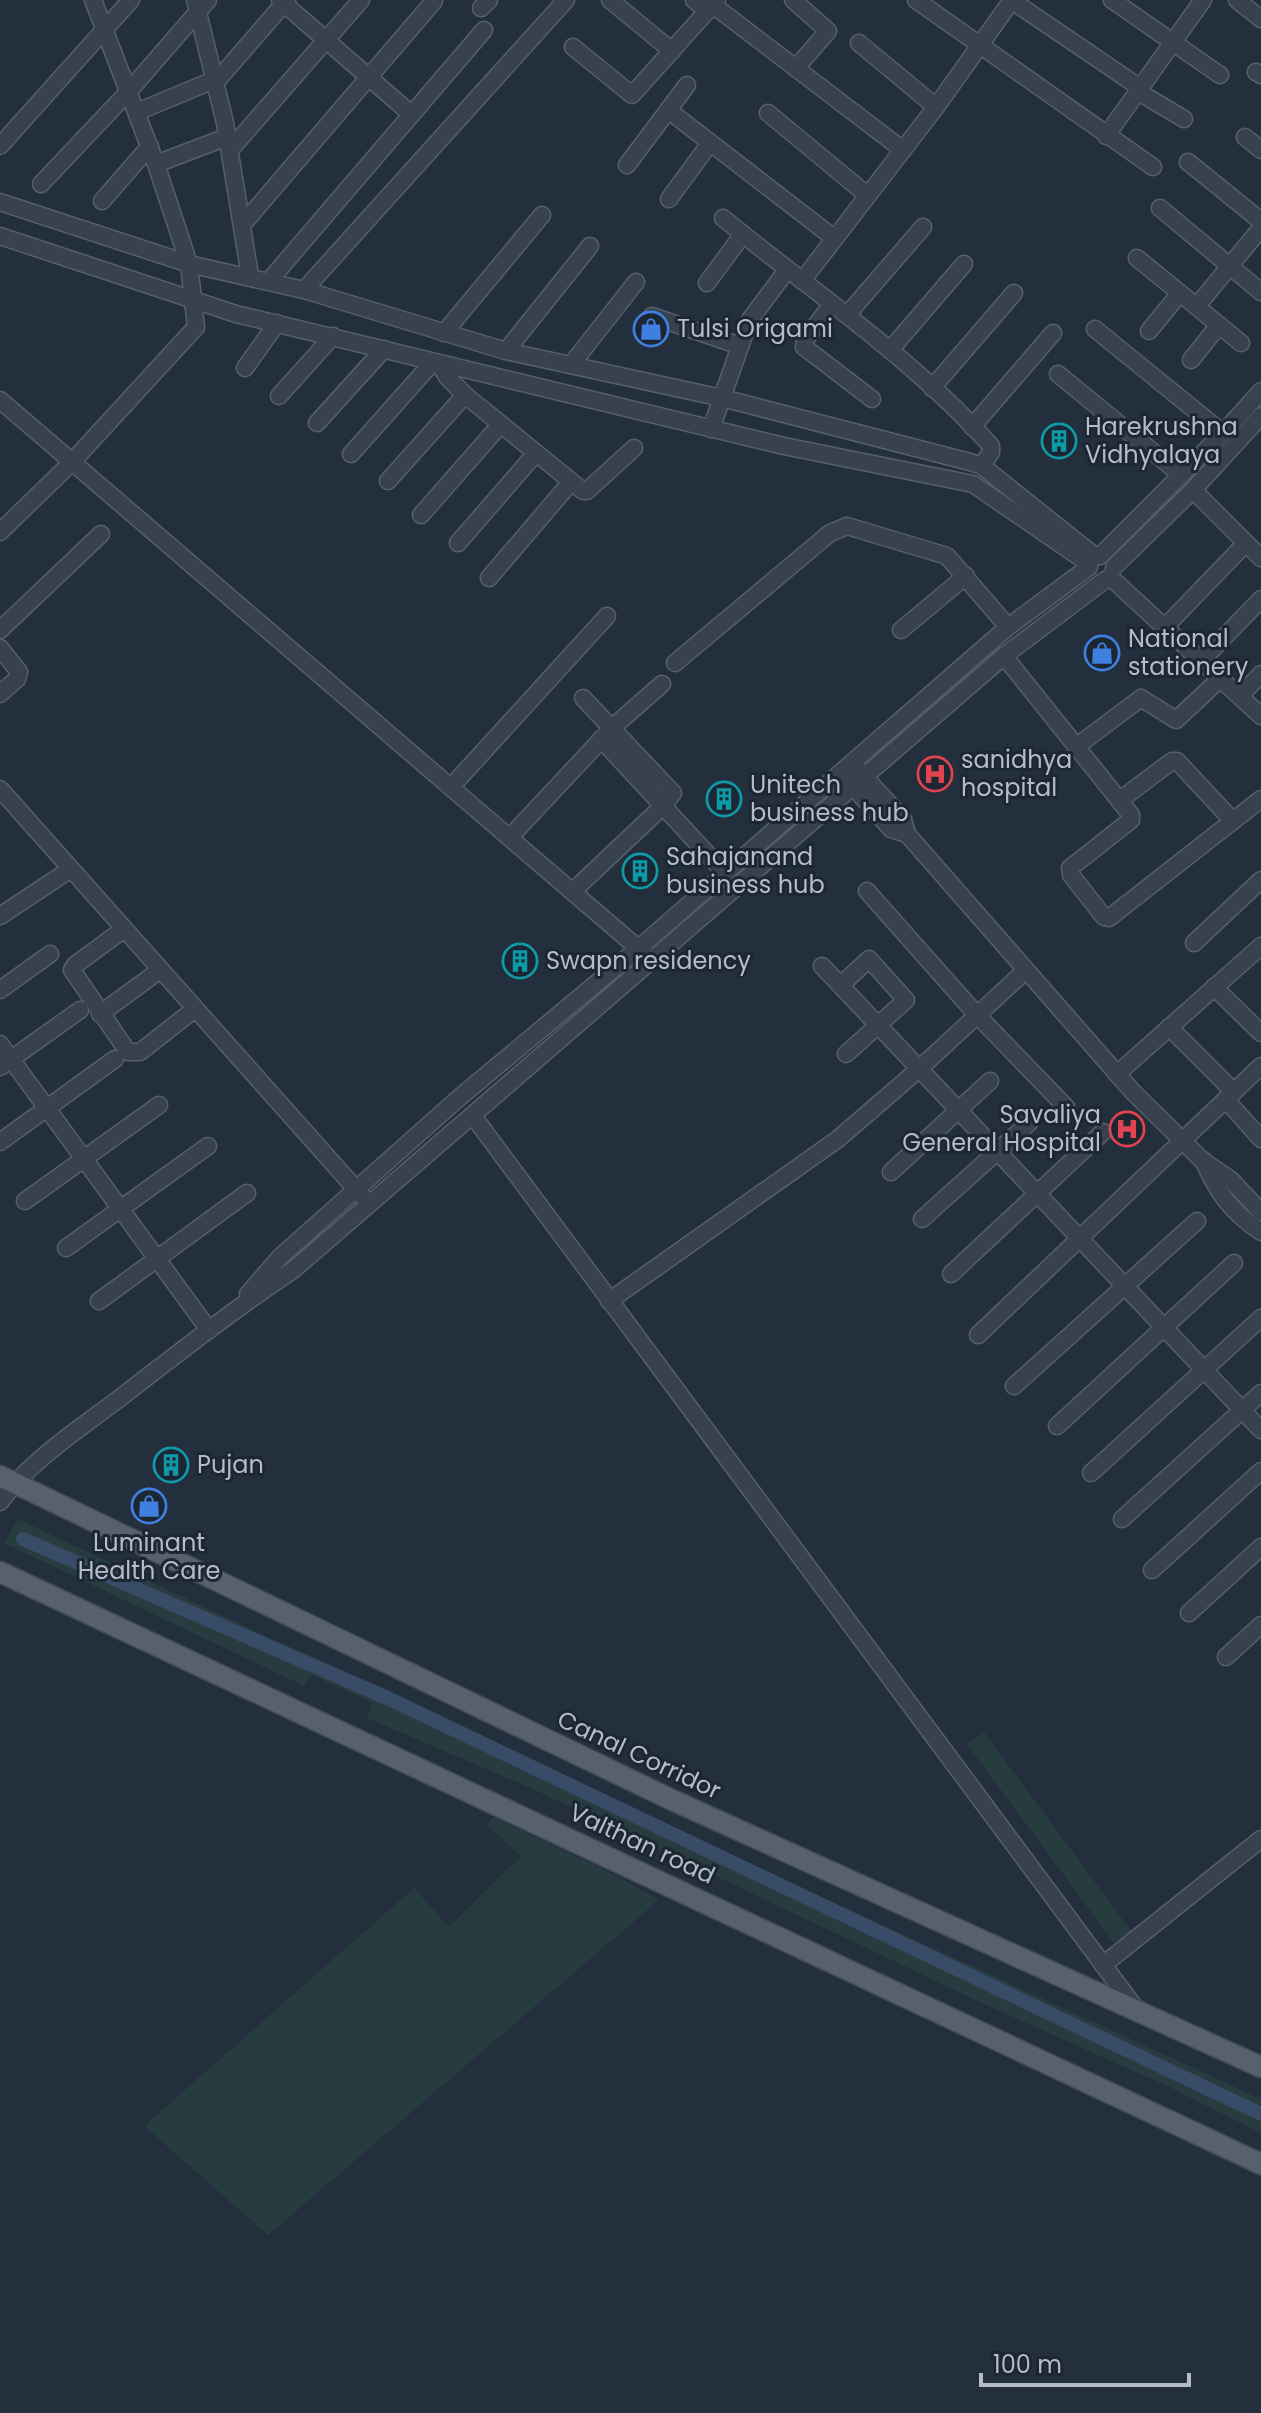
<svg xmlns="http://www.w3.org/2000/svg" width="1261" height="2413" viewBox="0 0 1261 2413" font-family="Poppins,sans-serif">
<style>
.green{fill:#263c3f}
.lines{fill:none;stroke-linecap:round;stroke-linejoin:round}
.canal{stroke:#394c67;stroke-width:14}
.minor-casing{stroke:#565f6c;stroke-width:19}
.major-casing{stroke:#414a57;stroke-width:23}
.minor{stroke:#38414e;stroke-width:16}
.major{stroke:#56606e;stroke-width:20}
.labels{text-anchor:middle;stroke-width:6;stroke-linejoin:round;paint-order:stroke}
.poi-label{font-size:24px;fill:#b4bcc9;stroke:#1d2633;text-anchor:start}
.street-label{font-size:24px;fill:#b4bcc9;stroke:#1d2633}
</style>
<rect width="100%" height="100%" fill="#242f3e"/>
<g class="green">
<polygon points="18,1519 276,1641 391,1691 733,1856 1261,2099 1261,2133 1165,2085 982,2003 533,1789 367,1718 372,1703 312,1675 304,1686 4,1543"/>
<polygon points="984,1732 1131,1931 1114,1943 967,1744"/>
<polygon points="493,1817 617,1876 659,1900 268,2235 144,2126 414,1888 449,1927 521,1856 487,1825"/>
</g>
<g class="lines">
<polyline class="canal" points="23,1539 387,1698 1261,2114"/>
<g class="minor-casing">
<g id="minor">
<polyline points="195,0 225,123 250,276"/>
<polyline points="280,0 411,114"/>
<polyline points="610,0 672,51"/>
<polyline points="694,0 708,11"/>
<polyline points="793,0 828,31 796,68"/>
<polyline points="916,0 1153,167"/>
<polyline points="1011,0 1139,87"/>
<polyline points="1112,0 1220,75"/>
<polyline points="1237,0 1261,19"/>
<polyline points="713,5 903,150"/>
<polyline points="481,8 489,0"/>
<polyline points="859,43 936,107"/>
<polyline points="573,47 632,95 717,0"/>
<polyline points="1256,72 1261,75"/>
<polyline points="215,83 287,0"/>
<polyline points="1137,91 1184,119"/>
<polyline points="668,110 834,238"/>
<polyline points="137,112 214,80"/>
<polyline points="768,113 867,195"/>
<polyline points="1106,136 1203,0"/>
<polyline points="1245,137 1261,150"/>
<polyline points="0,146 131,0"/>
<polyline points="230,150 361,0"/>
<polyline points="1188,162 1261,221"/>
<polyline points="156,164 227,137"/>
<polyline points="627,165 687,85"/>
<polyline points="41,184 129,91 208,0"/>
<polyline points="669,199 710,143"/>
<polyline points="102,201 150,146"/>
<polyline points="0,202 189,264 304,290 506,351 722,398 970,462 982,466 1096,557"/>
<polyline points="1160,208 1261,292"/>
<path d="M 723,218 C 813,292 913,358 991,446 L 991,452 L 982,466"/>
<polyline points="243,224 434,1"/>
<polyline points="0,236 236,314 784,446 973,484 1082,559"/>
<polyline points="1137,258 1241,343"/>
<polyline points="269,281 484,30"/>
<polyline points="802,281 936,107 1012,0"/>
<polyline points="707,283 743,234"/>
<polyline points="304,290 566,0"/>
<polyline points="832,304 805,340 804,347 872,399"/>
<polyline points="1197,306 1261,228"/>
<polyline points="847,315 923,227"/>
<polyline points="652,316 740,346"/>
<polyline points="1095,329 1223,433"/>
<polyline points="1149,331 1180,293"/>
<polyline points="444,333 542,215"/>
<polyline points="890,350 964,264"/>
<polyline points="506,351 590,246"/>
<polyline points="1191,360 1219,325"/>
<polyline points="439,364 448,378 465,395 583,491 587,491 634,448"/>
<polyline points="571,365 636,282"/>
<polyline points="245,368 277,323"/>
<polyline points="1058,374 1180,474"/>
<polyline points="932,388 1014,293"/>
<polyline points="279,396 333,336"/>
<polyline points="0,400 646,955"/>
<polyline points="317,423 384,349"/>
<polyline points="972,427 1053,333"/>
<polyline points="711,429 749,321 787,270"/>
<polyline points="351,454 433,362"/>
<polyline points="388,481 465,395"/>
<polyline points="1193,490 1261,558"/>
<polyline points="421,515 501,424"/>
<polyline points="0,532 71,463 196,327 189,264 156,164 93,0"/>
<polyline points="458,543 536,453"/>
<polyline points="1100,556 1223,433 1261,391"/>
<polyline points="1114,567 1193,490 1261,416"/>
<polyline points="1110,577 1261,716"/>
<polyline points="489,578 571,482"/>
<polyline points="1166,626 1246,543"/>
<polyline points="0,630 101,534"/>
<polyline points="901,630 966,576"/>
<polyline points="0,648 19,672 17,679 0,694"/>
<polyline points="1004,656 1131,815 1131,820 1070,868 1071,875 1104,917 1109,918 1261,799"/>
<polyline points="1202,660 1261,599"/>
<polyline points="675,663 830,533 847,526 947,556 1008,627"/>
<polyline points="1240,696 1261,674"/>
<polyline points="601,739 725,873"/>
<polyline points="1077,746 1141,698 1176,720 1221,678"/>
<polyline points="858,770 903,819 907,834 1133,1092 1202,1160 1231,1180 1261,1212"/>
<polyline points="847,780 891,829 907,834"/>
<polyline points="451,787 607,616"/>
<polyline points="0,789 363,1197"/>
<polyline points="1120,800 1172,761 1177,761 1233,821"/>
<polyline points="510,837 613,727 662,684"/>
<polyline points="573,891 663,806 673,793 583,698"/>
<polyline points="867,891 977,1015 1066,1107"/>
<polyline points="0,916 71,869"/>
<polyline points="124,929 75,965 72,970 128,1052 140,1052 195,1009"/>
<polyline points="1194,943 1261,880"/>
<polyline points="822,966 1261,1430"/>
<polyline points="841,985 869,959 906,1000 846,1054"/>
<polyline points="1214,987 1261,1033"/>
<polyline points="0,990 50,954"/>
<polyline points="100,1014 160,970"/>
<polyline points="1169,1027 1234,1092"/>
<polyline points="0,1044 209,1330"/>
<polyline points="0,1067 80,1010"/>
<polyline points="1117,1074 1261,946"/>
<polyline points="1226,1100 1261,1139"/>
<polyline points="473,1116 1136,2009"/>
<polyline points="0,1142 115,1059"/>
<path d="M 1203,1160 C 1218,1193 1230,1211 1261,1232"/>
<polyline points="891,1172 990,1081"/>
<polyline points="25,1201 159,1105"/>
<polyline points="922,1219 1030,1122"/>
<polyline points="66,1248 208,1146"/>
<polyline points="951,1274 1103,1132"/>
<polyline points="248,1294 280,1257 460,1097 640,947 1008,627 1089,567"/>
<polyline points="99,1301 247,1193"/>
<polyline points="609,1301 838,1139 919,1069 1025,971"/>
<polyline points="978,1335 1261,1066"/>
<polyline points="1014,1386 1197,1221"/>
<polyline points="1057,1426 1234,1263"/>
<polyline points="1091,1473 1261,1318"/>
<path d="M 0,1502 C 31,1460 79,1429 120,1398 C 177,1354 233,1310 293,1270 L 1004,656 L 1105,580"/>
<polyline points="1122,1519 1261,1393"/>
<polyline points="1152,1570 1261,1471"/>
<polyline points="1189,1613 1261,1547"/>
<polyline points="1226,1657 1261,1625"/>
<polyline points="1103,1965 1261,1839"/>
</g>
</g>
<g class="major-casing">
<g id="major">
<polyline points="0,1476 670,1799 1261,2067"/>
<polyline points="0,1572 1261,2164"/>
</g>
</g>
<use href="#minor" class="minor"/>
<use href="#major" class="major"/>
</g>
<defs>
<g id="shop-ring" transform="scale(1.8)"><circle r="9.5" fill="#1d2633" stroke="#3f7fe0" stroke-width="1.5"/><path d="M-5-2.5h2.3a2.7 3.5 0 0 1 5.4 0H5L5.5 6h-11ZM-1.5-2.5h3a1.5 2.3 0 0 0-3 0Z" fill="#3f7fe0"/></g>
<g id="building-ring" transform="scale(1.8)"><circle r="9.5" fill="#1d2633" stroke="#0f9aa8" stroke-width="1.5"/><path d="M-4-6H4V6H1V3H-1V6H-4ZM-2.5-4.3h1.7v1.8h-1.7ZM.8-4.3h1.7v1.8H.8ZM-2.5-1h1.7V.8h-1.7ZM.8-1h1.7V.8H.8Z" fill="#0f9aa8"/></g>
<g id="hospital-ring" transform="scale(1.8)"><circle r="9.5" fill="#1d2633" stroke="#e0444e" stroke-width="1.5"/><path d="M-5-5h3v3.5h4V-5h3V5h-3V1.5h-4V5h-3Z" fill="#e0444e"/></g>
</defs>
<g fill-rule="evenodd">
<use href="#shop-ring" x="651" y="329"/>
<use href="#building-ring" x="1059" y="441"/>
<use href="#shop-ring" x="1102" y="653"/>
<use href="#hospital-ring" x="935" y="774"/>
<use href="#building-ring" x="724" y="799"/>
<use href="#building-ring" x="640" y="871"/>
<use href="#building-ring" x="520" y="961"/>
<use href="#hospital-ring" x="1127" y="1129"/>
<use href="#building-ring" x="171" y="1465"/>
<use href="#shop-ring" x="149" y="1506"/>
</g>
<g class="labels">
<g class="poi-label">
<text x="677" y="337">Tulsi Origami</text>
<text x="1085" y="435">Harekrushna<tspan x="1085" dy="28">Vidhyalaya</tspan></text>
<text x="1128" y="647">National<tspan x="1128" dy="28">stationery</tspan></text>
<text x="961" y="768">sanidhya<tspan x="961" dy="28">hospital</tspan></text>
<text x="750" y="793">Unitech<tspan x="750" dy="28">business hub</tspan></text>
<text x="666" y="865">Sahajanand<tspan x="666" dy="28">business hub</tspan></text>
<text x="546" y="969">Swapn residency</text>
<text x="1101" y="1123" text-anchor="end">Savaliya<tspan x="1101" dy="28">General Hospital</tspan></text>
<text x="197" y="1473">Pujan</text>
<text x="149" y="1551" text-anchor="middle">Luminant<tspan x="149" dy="28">Health Care</tspan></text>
</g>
<g class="street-label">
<text transform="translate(639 1755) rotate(25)" y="8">Canal Corridor</text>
<text transform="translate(642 1844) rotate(25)" y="8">Valthan road</text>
</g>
</g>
<path d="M981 2373v12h208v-12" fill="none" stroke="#b4bcc9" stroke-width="4"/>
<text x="993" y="2373" font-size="24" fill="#b4bcc9" stroke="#1d2633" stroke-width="6" paint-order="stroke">100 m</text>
</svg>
